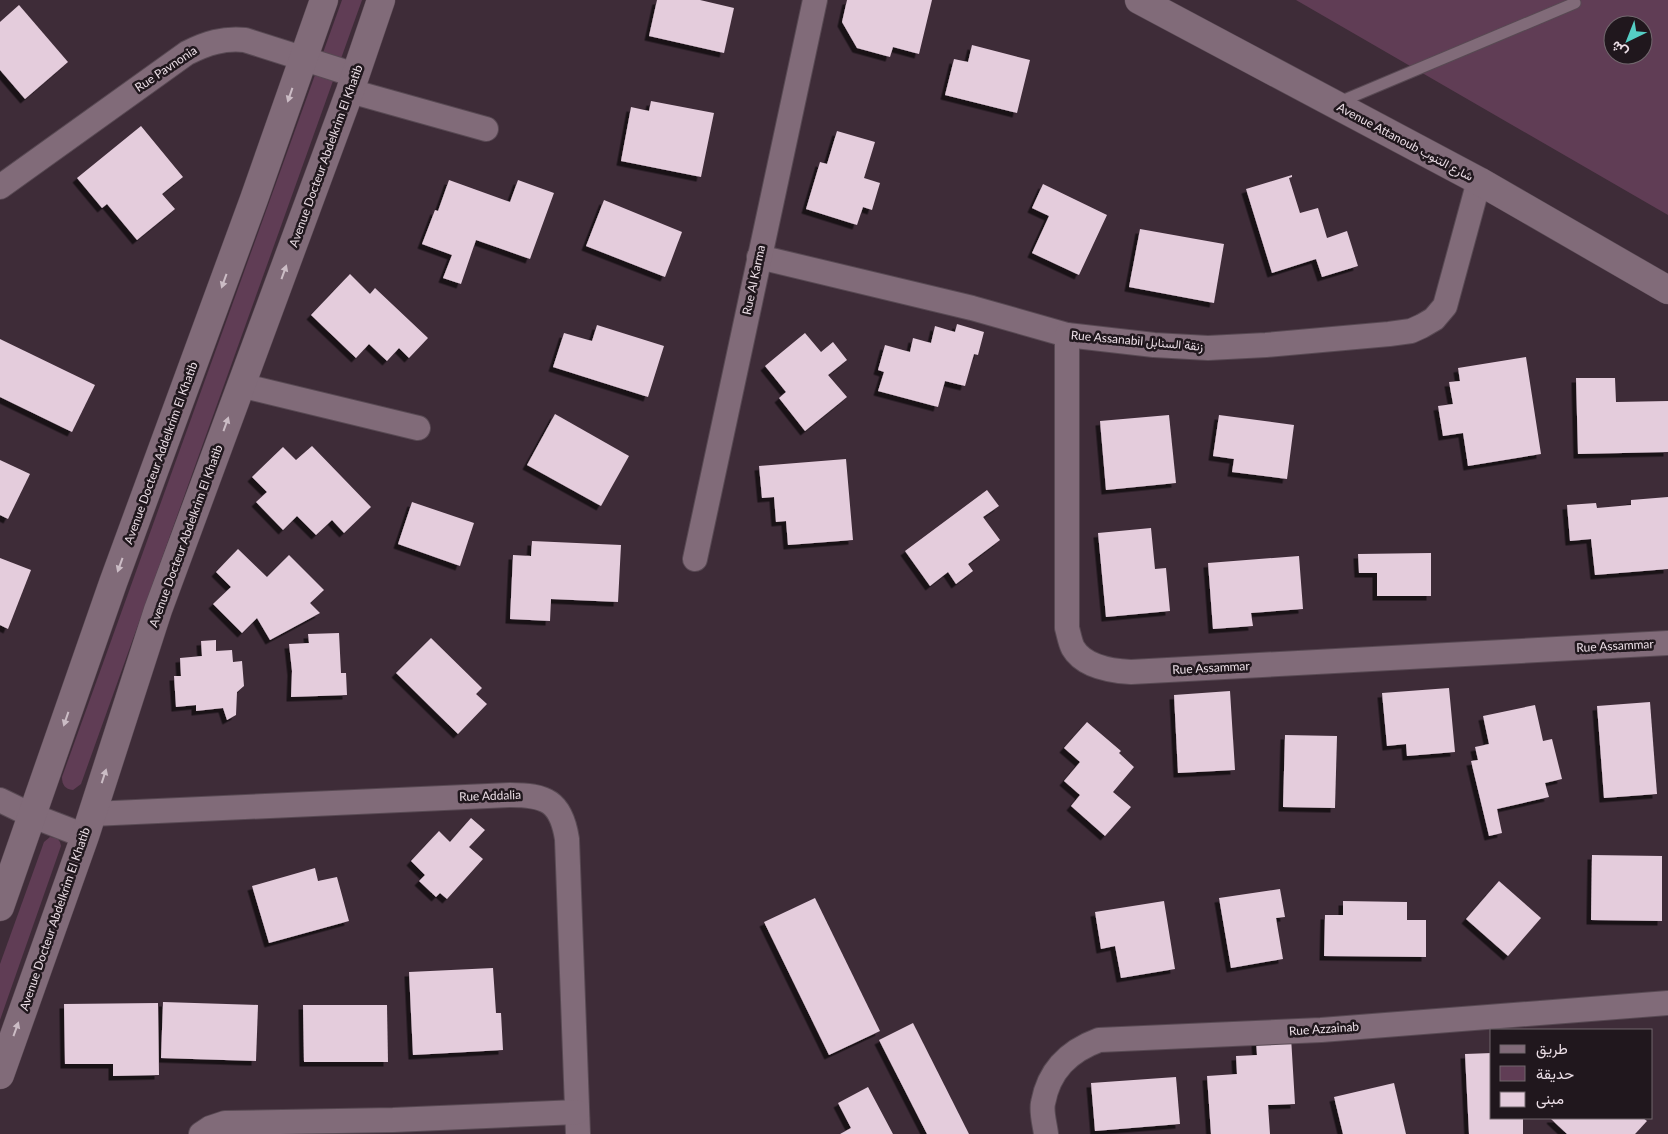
<svg xmlns="http://www.w3.org/2000/svg" width="1668" height="1134" viewBox="0 0 1668 1134" font-family="Lato,Vazirmatn,sans-serif">
<style>
.green{fill:#603d55;fill-rule:evenodd}
.building{fill:#e4ccdc;filter:url(#shadow)}
.lines{fill:none;stroke-linecap:round;stroke-linejoin:round}
.service-casing{stroke:#584953;stroke-width:13}
.minor-casing{stroke:#584953;stroke-width:26}
.tertiary-casing{stroke:#584953;stroke-width:29}
.secondary-casing{stroke:#584953;stroke-width:29}
.service{stroke:#816b79;stroke-width:11}
.minor{stroke:#816b79;stroke-width:24}
.tertiary{stroke:#816b79;stroke-width:28}
.secondary{stroke:#816b79;stroke-width:28}
.oneway{fill:#cbbcc5}
.labels{text-anchor:middle;stroke-width:5;stroke-linejoin:round;paint-order:stroke}
.street-label{font-size:12px;fill:#ebdee6;stroke:#20171d}
</style>
<defs>
<filter id="shadow"><feDropShadow dx="-4.5" dy="4.5" stdDeviation="0" flood-color="#0009"/></filter>
</defs>
<rect width="100%" height="100%" fill="#3e2c38"/>
<g class="green">
<path d="M 342,0 L 362,0 L 81,784 L 73,790 C 65,789 62,785 62,777 Z"/>
<path d="M 1296,0 L 1668,0 L 1668,215 ZM 1613,25 L 1643,25 L 1643,55 L 1613,55 Z"/>
<polygon points="50,837 57,838 60,842 61,846 0,1020 0,964 44,842"/>
</g>
<g class="building">
<polygon points="657,0 700,0 734,8 724,53 649,36"/>
<polygon points="847,0 932,0 919,54 893,47 890,57 857,48 842,22"/>
<polygon points="19,5 68,62 25,99 0,70 0,22"/>
<polygon points="972,45 1030,60 1017,113 945,95 954,59 968,62"/>
<polygon points="651,101 714,113 701,177 621,161 631,107 649,111"/>
<polygon points="141,126 183,177 162,194 175,209 137,240 107,204 102,208 77,178"/>
<polygon points="837,131 875,142 864,178 880,183 872,210 863,207 857,225 806,209 820,162 827,164"/>
<polygon points="1292,175 1292,177 1289,178 1300,213 1318,208 1327,238 1347,231 1358,266 1322,277 1316,259 1272,273 1246,189"/>
<polygon points="449,180 510,202 518,180 554,193 530,259 476,240 461,284 443,278 452,255 422,244 435,210 438,211"/>
<polygon points="1043,184 1107,215 1079,275 1032,253 1049,216 1032,208"/>
<polygon points="604,200 682,232 665,277 586,246"/>
<polygon points="1140,229 1224,244 1214,303 1129,287"/>
<polygon points="350,274 370,294 375,288 428,338 409,358 399,348 387,361 369,344 356,358 311,315"/>
<polygon points="957,324 984,332 978,355 974,354 965,386 945,381 938,407 878,391 884,372 878,370 885,345 910,352 913,338 931,343 935,326 955,332"/>
<polygon points="597,325 664,346 648,397 553,367 564,333 592,341"/>
<polygon points="805,333 821,352 833,342 847,360 828,375 847,397 805,431 779,398 786,392 765,366"/>
<polygon points="0,339 95,385 72,432 0,397"/>
<polygon points="1526,357 1541,454 1468,466 1463,433 1443,436 1438,406 1453,404 1449,382 1460,381 1458,368"/>
<polygon points="1576,378 1615,378 1616,402 1668,401 1668,452 1578,454"/>
<polygon points="555,414 629,456 601,506 527,465"/>
<polygon points="1169,415 1176,483 1106,490 1100,421"/>
<polygon points="1219,415 1294,425 1287,479 1232,472 1234,459 1213,456"/>
<polygon points="312,446 371,507 344,533 332,520 316,535 297,516 283,530 256,502 267,492 252,477 283,447 296,460"/>
<polygon points="846,459 853,540 788,545 786,521 776,522 774,497 762,498 759,466"/>
<polygon points="0,460 30,474 8,519 0,515"/>
<polygon points="987,490 999,506 983,517 1000,540 968,564 973,571 956,584 948,572 930,586 905,551"/>
<polygon points="1668,497 1668,569 1595,575 1591,539 1570,541 1567,505 1596,503 1597,508 1631,505 1631,500"/>
<polygon points="412,502 474,523 460,566 398,544"/>
<polygon points="1151,528 1155,569 1166,568 1170,611 1106,617 1098,533"/>
<polygon points="532,541 621,545 618,602 551,599 550,621 510,619 513,555 531,556"/>
<polygon points="238,549 267,577 289,555 324,590 310,603 320,613 270,640 257,618 242,633 213,604 231,587 216,572"/>
<polygon points="1431,553 1431,596 1377,596 1377,573 1359,573 1358,554"/>
<polygon points="1299,556 1303,609 1251,613 1253,626 1213,629 1208,563"/>
<polygon points="0,558 31,570 8,629 0,625"/>
<polygon points="339,633 341,673 346,673 347,695 291,697 292,671 289,644 309,643 308,634"/>
<polygon points="431,638 482,688 476,694 487,704 458,734 396,673"/>
<polygon points="216,640 216,651 232,650 233,662 242,661 244,686 237,692 236,715 227,720 223,708 196,711 196,705 176,707 174,676 181,676 180,658 202,656 201,641"/>
<polygon points="1449,688 1455,752 1407,756 1406,744 1387,746 1382,693"/>
<polygon points="1230,691 1235,770 1178,773 1174,695"/>
<polygon points="1650,702 1657,794 1604,798 1597,706"/>
<polygon points="1535,705 1543,741 1552,739 1562,779 1545,783 1549,797 1497,809 1502,833 1489,836 1471,761 1478,760 1475,747 1489,744 1483,716"/>
<polygon points="1087,722 1121,751 1119,753 1134,767 1113,792 1131,807 1105,836 1071,806 1080,795 1064,781 1080,762 1064,748"/>
<polygon points="1285,735 1337,736 1335,808 1283,807"/>
<polygon points="471,818 485,830 469,847 483,859 447,899 440,893 436,897 419,881 425,875 411,861 439,831 450,842"/>
<polygon points="1592,855 1662,856 1662,921 1591,920"/>
<polygon points="315,868 318,881 337,877 349,921 269,943 252,886"/>
<polygon points="1499,881 1541,918 1508,956 1466,919"/>
<polygon points="1280,889 1285,917 1276,918 1283,959 1231,968 1219,898"/>
<polygon points="815,898 880,1031 829,1055 764,922"/>
<polygon points="1164,901 1175,969 1121,978 1115,946 1101,949 1095,912"/>
<polygon points="1343,901 1407,902 1407,920 1426,920 1426,957 1324,956 1325,915 1343,915"/>
<polygon points="493,968 496,1013 501,1013 503,1050 413,1055 409,972"/>
<polygon points="163,1002 258,1005 256,1061 161,1058"/>
<polygon points="158,1003 159,1075 113,1076 113,1064 65,1064 64,1004"/>
<polygon points="303,1005 387,1005 388,1062 304,1062"/>
<polygon points="913,1023 969,1134 927,1134 879,1040"/>
<polygon points="1291,1037 1295,1104 1268,1105 1270,1134 1211,1134 1207,1076 1237,1074 1236,1056 1257,1055 1256,1040"/>
<polygon points="1492,1053 1492,1118 1523,1118 1523,1134 1469,1134 1465,1054"/>
<polygon points="1176,1077 1180,1124 1095,1131 1091,1083"/>
<polygon points="1394,1083 1406,1134 1343,1134 1334,1097"/>
<polygon points="868,1087 893,1134 840,1134 851,1128 838,1103"/>
<polygon points="1552,1118 1643,1118 1647,1121 1635,1134 1567,1134 1551,1119"/>
</g>
<g class="lines">
<g class="service-casing">
<polyline id="service" points="1337,103 1575,3"/>
</g>
<g class="minor-casing">
<g id="minor">
<polyline points="350,91 486,129"/>
<path d="M 0,187 L 187,53 C 207,43 223,38 245,40 L 355,75"/>
<polyline points="759,257 972,308 1067,335 1154,345 1208,348 1266,345 1389,334 1411,331 1422,326 1434,319 1445,306 1479,181"/>
<path d="M 1067,335 L 1067,628 C 1069,635 1070,642 1073,648 C 1084,667 1112,671 1131,672 L 1668,643"/>
<polyline points="240,385 418,428"/>
<polyline points="695,559 815,0"/>
<polyline points="0,800 33,816 85,836"/>
<path d="M 92,814 L 510,795 C 546,795 561,801 567,839 L 578,1134"/>
<polyline points="201,1134 210,1128 225,1123 393,1120 577,1112"/>
<path d="M 1046,1134 C 1045,1125 1041,1112 1043,1103 C 1049,1070 1069,1051 1099,1040 L 1321,1030 L 1668,1003"/>
</g>
</g>
<g class="tertiary-casing">
<polyline id="tertiary" points="1139,0 1479,181 1668,290"/>
</g>
<g class="secondary-casing">
<g id="secondary">
<polyline points="0,907 113,583 254,199 324,0"/>
<polyline points="0,1075 85,836 158,610 350,91 381,0"/>
</g>
</g>
<use href="#service" class="service"/>
<use href="#minor" class="minor"/>
<use href="#tertiary" class="tertiary"/>
<use href="#secondary" class="secondary"/>
</g>
<defs><path id="oneway-solid" d="M-6-.8H1V-3.2L6.5 0L1 3.2V.8H-6Z" transform="scale(1.25)"/></defs>
<g class="oneway">
<use href="#oneway-solid" transform="translate(290 95) rotate(109)"/>
<use href="#oneway-solid" transform="translate(284 272) rotate(-70)"/>
<use href="#oneway-solid" transform="translate(224 281) rotate(110)"/>
<use href="#oneway-solid" transform="translate(226 424) rotate(-70)"/>
<use href="#oneway-solid" transform="translate(120 565) rotate(110)"/>
<use href="#oneway-solid" transform="translate(66 719) rotate(109)"/>
<use href="#oneway-solid" transform="translate(104 776) rotate(-72)"/>
<use href="#oneway-solid" transform="translate(16 1029) rotate(-70)"/>
</g>
<g class="labels">
<g class="street-label">
<text transform="translate(166 69) rotate(-34)" y="4">Rue Pavnonia</text>
<text transform="translate(1405 142) rotate(28)" y="4">Avenue Attanoub شارع التنوب</text>
<text transform="translate(326 156) rotate(-70)" y="4">Avenue Docteur Abdelkrim El Khatib</text>
<text transform="translate(754 280) rotate(-78)" y="4">Rue Al Karma</text>
<text transform="translate(1137 341) rotate(5)" y="4">Rue Assanabil زنقة السنابل</text>
<text transform="translate(161 453) rotate(-70)" y="4">Avenue Docteur Addelkrim El Khatib</text>
<text transform="translate(186 536) rotate(-70)" y="4">Avenue Docteur Abdelkrim El Khatib</text>
<text transform="translate(1615 646) rotate(-3)" y="4">Rue Assammar</text>
<text transform="translate(1211 668) rotate(-3)" y="4">Rue Assammar</text>
<text transform="translate(490 796) rotate(-2)" y="4">Rue Addalia</text>
<text transform="translate(55 919) rotate(-71)" y="4">Avenue Docteur Abdelkrim El Khatib</text>
<text transform="translate(1324 1029) rotate(-4)" y="4">Rue Azzainab</text>
</g>
</g>
<rect x="1490" y="1029" width="162" height="90" fill="#20171d" stroke="#71676d"/>
<rect x="1500" y="1045" width="25" height="8" fill="#816b79" stroke="#71676d"/>
<text x="1536" y="1054" font-size="15" fill="#ebdee6">طريق</text>
<rect x="1500" y="1066" width="25" height="15" fill="#603d55" stroke="#71676d"/>
<text x="1536" y="1079" font-size="15" fill="#ebdee6">حديقة</text>
<rect x="1500" y="1092" width="25" height="15" fill="#e4ccdc" stroke="#71676d"/>
<text x="1536" y="1104" font-size="15" fill="#ebdee6">مبنى</text>
<g transform="translate(1628 40) rotate(223)"><circle r="24" fill="#20171d" stroke="#71676d"/>
<path d="M0-4L9 19L0 12L-9 19Z" fill="#55cec5"/>
<text y="-8" font-size="14" font-weight="bold" text-anchor="middle" fill="#ebdee6">ش</text>
</g>
</svg>
